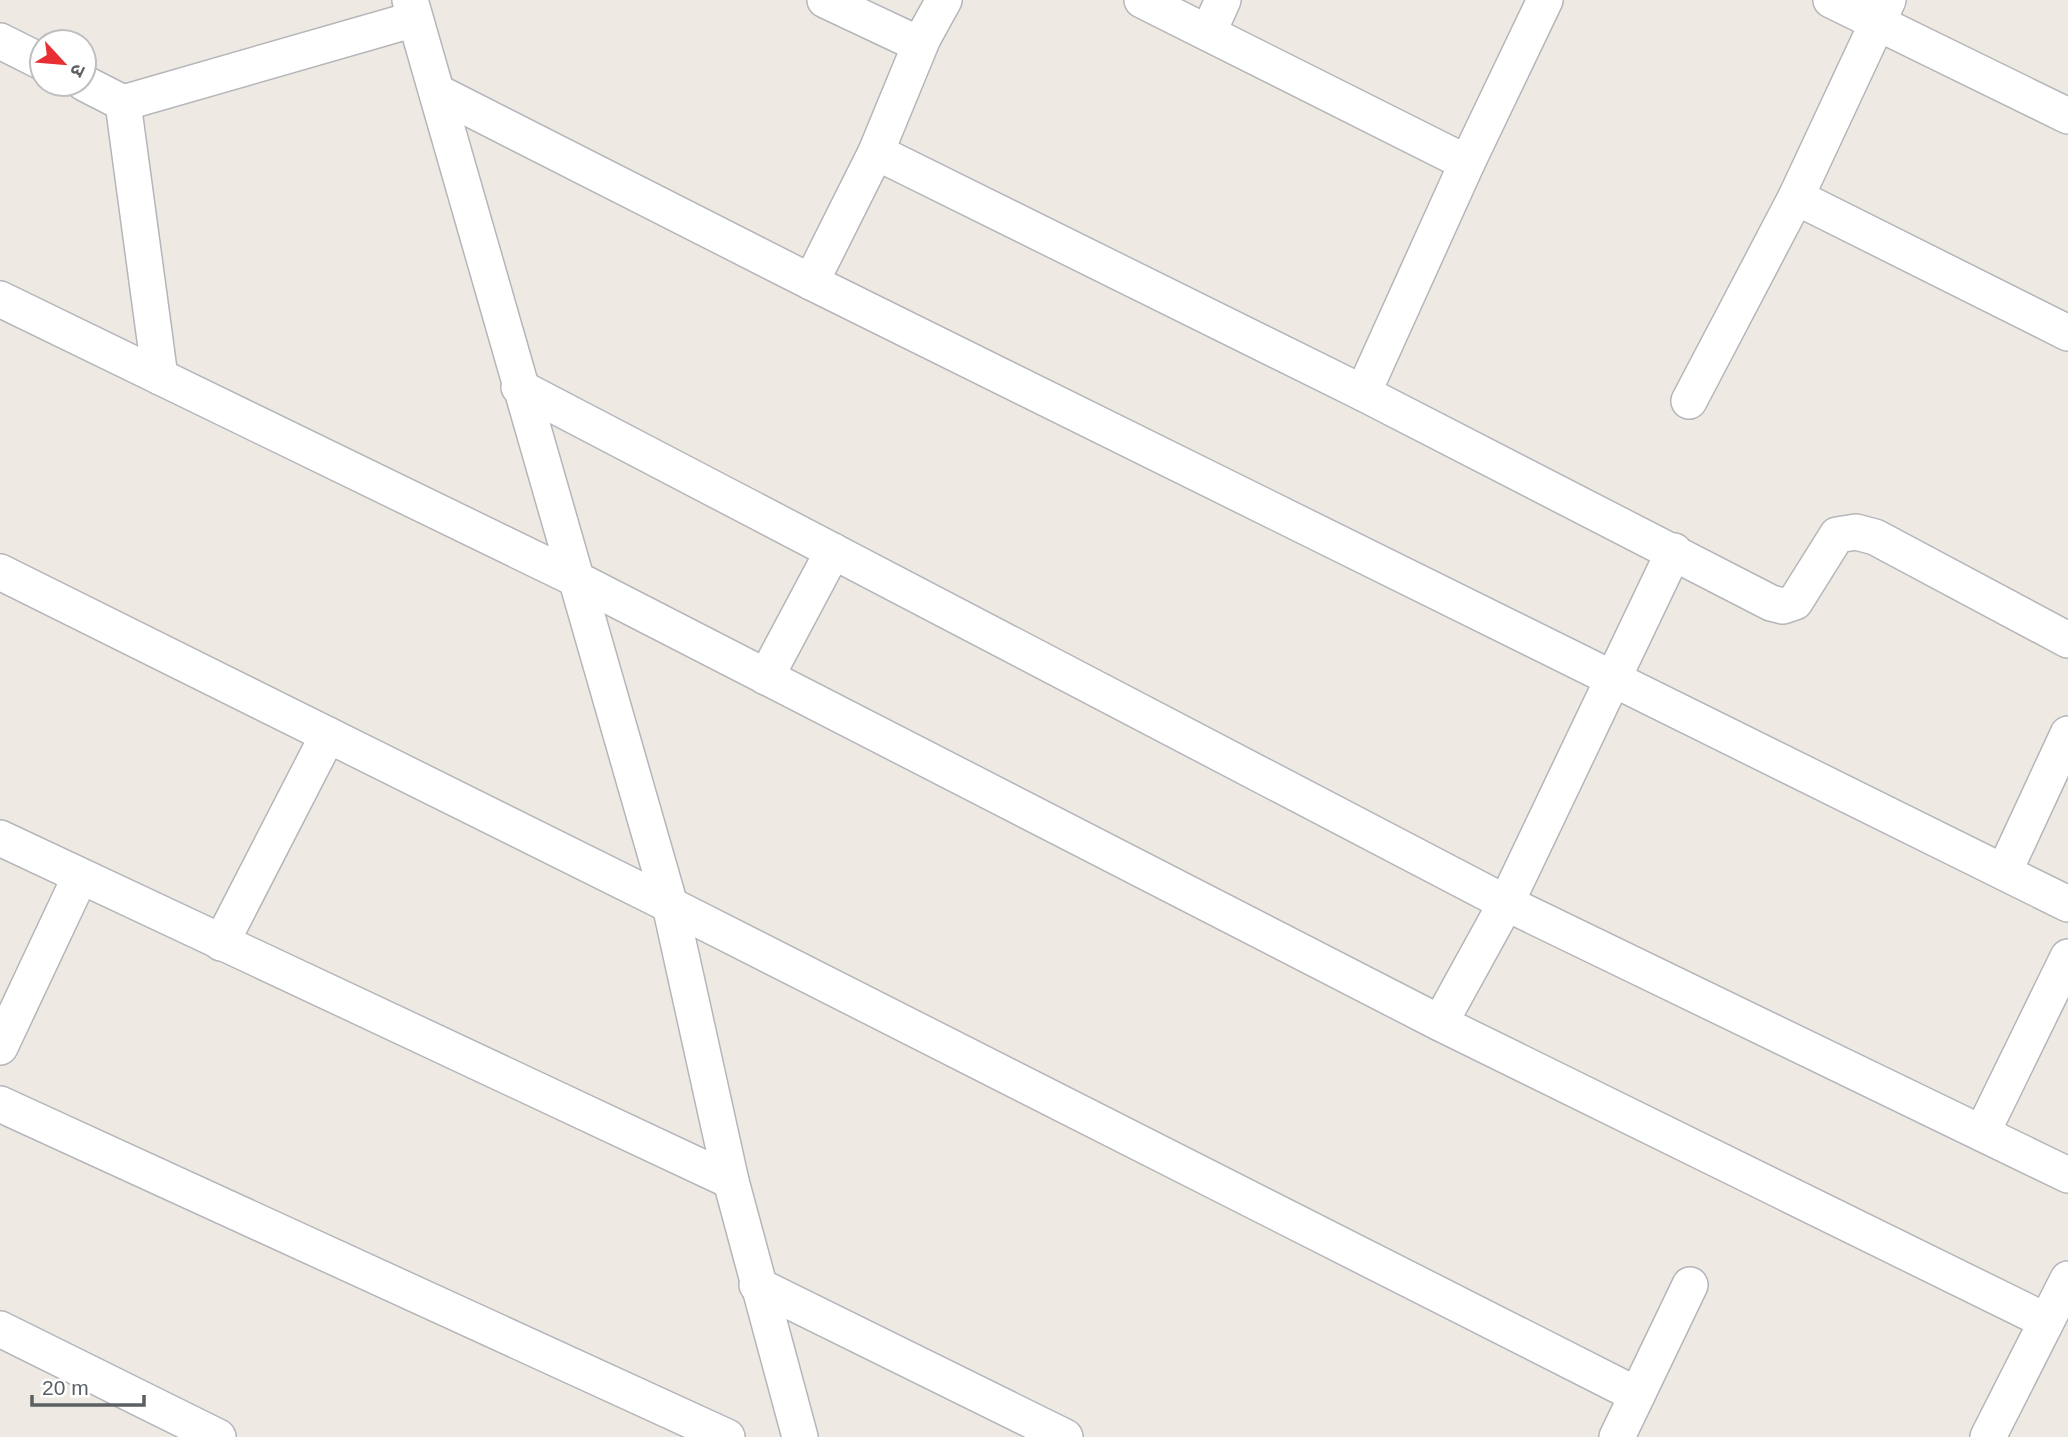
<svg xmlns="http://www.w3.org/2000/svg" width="2068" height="1437" viewBox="0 0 2068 1437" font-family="Helvetica,'Noto Sans Devanagari',sans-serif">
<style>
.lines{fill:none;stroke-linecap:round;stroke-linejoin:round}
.street-casing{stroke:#b4b6ba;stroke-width:38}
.street{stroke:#fff;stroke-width:35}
</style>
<rect width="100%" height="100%" fill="#eeeae3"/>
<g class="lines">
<g class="street-casing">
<g id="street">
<polyline points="410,0 670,905 731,1181 800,1437"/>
<polyline points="825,0 912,41 923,38 944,0"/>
<polyline points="1142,0 1467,163"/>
<polyline points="1831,0 2068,116"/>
<polyline points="1208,33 1223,0"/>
<polyline points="0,41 42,62"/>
<polyline points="84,83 123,103 160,377"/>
<polyline points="437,92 811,282 2068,904"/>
<polyline points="123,103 415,19"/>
<polyline points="876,152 1363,393 1771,603 1783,606 1795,602 1837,535 1856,532 1875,537 2068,640"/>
<polyline points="1796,197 2068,333"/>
<polyline points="811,282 876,152 923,38"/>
<polyline points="0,299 574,578 1440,1023 2046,1321"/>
<polyline points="519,387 1506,903 2068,1175"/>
<polyline points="1363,393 1467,163 1545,0"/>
<polyline points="1689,401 1796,197 1888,0"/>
<polyline points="0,572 670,905 1637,1395"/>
<polyline points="766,677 833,551"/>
<polyline points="0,838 731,1181"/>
<polyline points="2004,872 2068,734"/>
<polyline points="221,943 328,735"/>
<polyline points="1440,1023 1506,903 1674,551"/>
<polyline points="0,1047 80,877"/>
<polyline points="0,1104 727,1437"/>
<polyline points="1982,1133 2068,957"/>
<polyline points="757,1285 1065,1437"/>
<polyline points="0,1329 218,1437"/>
<polyline points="1617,1437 1690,1285"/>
<polyline points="1988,1437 2068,1279"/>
</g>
</g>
<use href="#street" class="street"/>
</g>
<g transform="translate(63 63) rotate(116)"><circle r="33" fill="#ffffff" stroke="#bdbfc1" stroke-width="2"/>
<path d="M0-5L12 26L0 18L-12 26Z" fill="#e82f33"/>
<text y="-10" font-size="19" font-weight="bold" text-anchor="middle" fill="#5b6064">उ</text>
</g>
<path d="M32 1395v10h112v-10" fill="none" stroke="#5b6064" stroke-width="3.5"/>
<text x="42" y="1395" font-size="21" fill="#5b6064" stroke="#ffffff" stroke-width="5" paint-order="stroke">20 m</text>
</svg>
